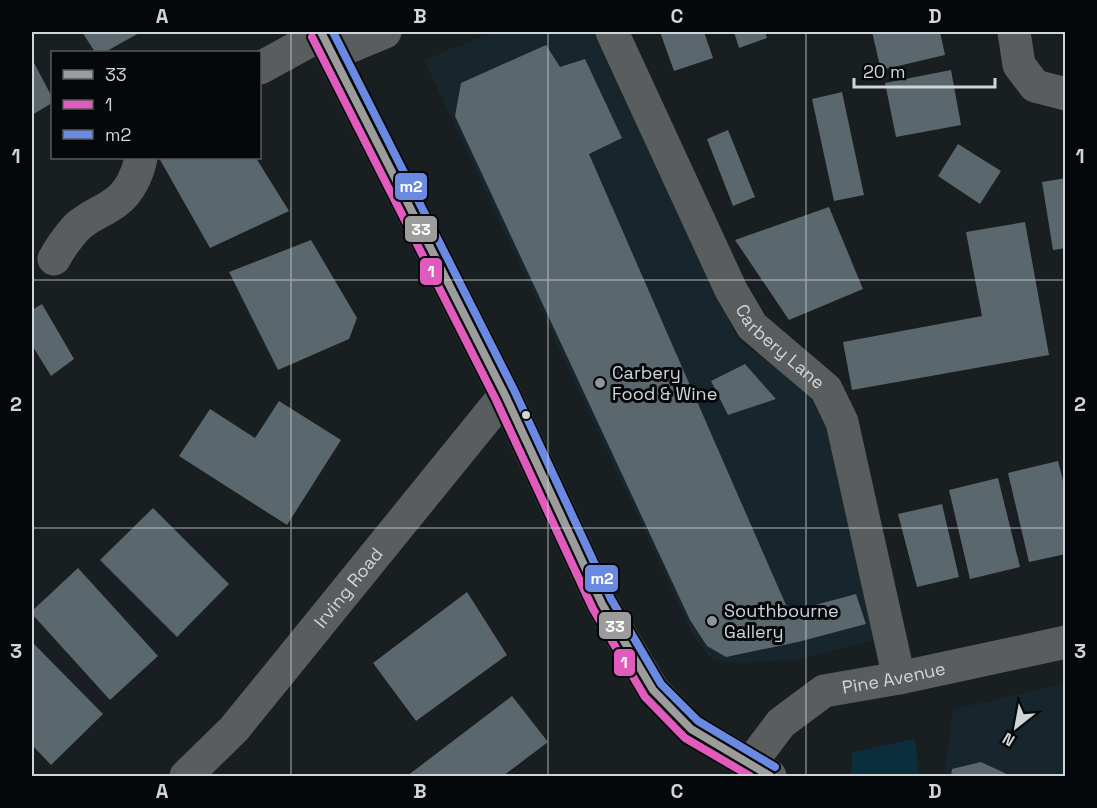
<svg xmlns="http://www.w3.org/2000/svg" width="1097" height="808" viewBox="0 0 1097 808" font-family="'Space Grotesk',sans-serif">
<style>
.built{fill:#17262c}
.green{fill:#0a2e3b}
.building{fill:#5a676c}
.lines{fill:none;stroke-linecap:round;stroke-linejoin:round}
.minor{stroke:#5a5d5e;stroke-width:33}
.major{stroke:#5a5f60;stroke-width:33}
.bus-1-casing{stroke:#05080a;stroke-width:12}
.bus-2-casing{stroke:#05080a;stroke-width:12}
.bus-3-casing{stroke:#05080a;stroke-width:12}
.bus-1{stroke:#9d9c9c;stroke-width:8}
.bus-2{stroke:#e05bbc;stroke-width:8}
.bus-3{stroke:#6a8ae2;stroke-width:8}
.grid{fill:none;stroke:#cfd5d8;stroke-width:1.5;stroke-opacity:0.55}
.poi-dot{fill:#8f9598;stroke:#05080a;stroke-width:2}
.bus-dot{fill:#cfd5d8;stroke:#05080a;stroke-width:2}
.labels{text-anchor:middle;stroke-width:6;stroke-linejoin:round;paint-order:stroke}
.street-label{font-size:18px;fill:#cfd5d8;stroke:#05080a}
.poi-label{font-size:18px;fill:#cfd5d8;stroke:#05080a;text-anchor:start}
.line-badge{stroke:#05080a;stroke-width:2}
.badge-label{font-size:16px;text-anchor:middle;font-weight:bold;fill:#fff}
.neatline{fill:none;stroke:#cfd5d8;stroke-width:2}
.grid-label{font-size:20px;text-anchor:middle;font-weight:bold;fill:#cfd5d8}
</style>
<rect width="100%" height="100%" fill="#191e20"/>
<g class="built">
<polygon points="492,32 593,32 738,340 780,371 810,398 839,443 879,639 796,660 734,663 712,659 694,637 424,60"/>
<polygon points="1065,683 1065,776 944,776 953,709"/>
</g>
<polygon class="green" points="915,739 919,776 851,776 852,752"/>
<g class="building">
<polygon points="82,32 141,32 105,52 95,52"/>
<polygon points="660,32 704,32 713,58 674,71"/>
<polygon points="734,32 765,32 767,38 739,48"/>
<polygon points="872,32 940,32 945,55 881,70"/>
<polygon points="546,45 560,67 585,59 622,138 589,154 789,612 856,594 866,624 798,642 726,657 707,646 690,620 455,116 461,83"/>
<polygon points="32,59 52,97 52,103 32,115"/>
<polygon points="951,70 961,125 896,137 885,83"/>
<polygon points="842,92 864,195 834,201 812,99"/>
<polygon points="728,130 755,197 733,206 707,139"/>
<polygon points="958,144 1001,171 980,204 938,176"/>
<polygon points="159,158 256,158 289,211 210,248"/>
<polygon points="1066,178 1066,248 1053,250 1042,182"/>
<polygon points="829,207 863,289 789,320 735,240"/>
<polygon points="1025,222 1049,355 852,390 843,342 982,316 966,232"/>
<polygon points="311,240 357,318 349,339 278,370 229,272"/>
<polygon points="42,304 74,359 51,376 32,345 32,310"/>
<polygon points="745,364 776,399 728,415 711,381"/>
<polygon points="279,401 341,440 287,525 179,456 210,409 255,438"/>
<polygon points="1058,461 1066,492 1066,554 1029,562 1008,473"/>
<polygon points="998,478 1020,567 970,579 949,490"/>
<polygon points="942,504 959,577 917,587 898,514"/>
<polygon points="153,508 229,584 177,637 100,560"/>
<polygon points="78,568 158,656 110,700 32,614 32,611"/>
<polygon points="467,592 507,655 416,721 373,663"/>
<polygon points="34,644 103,714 51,765 32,745 32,646"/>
<polygon points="512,696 548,742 503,776 407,776"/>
<polygon points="981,762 1011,776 951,776 952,769"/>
</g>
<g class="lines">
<g class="minor">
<path id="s1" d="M 612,32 L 731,290 L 752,326 L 826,389 L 842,422 L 899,678"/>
<polyline points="1014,32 1019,65 1035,86 1066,94"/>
<polyline points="332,54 385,32"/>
<polyline points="260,68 322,34"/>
<path d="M 54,259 C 60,248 68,237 76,228 C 88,216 103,212 116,202 C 130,192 138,173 141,158"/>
<path id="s2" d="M 186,776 L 234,729 L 505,395"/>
<path id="s3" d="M 749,776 L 750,764 L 781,723 L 824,691 L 899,678 L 1066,642"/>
</g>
<polyline class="major" points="321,32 505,395 602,604 653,690 691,729 770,776"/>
<g class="bus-1-casing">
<polyline id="bus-1" points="321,32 505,395 602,604 653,690 691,729 770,776"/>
</g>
<g class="bus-2-casing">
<polyline id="bus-2" points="312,37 496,400 593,609 645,697 685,738 750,776"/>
</g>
<g class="bus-3-casing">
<polyline id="bus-3" points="333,32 514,390 611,599 661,684 698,721 775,767"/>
</g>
<use href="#bus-1" class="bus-1"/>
<use href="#bus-2" class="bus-2"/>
<use href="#bus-3" class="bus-3"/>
</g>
<path class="grid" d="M 291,32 L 291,776M 548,32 L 548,776M 806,32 L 806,776M 32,280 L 1066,280M 32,528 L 1066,528"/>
<g class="poi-dot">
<circle cx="600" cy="383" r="6"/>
<circle cx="712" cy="621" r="6"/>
</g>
<circle class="bus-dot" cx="526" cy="415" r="5"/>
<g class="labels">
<g class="street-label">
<text dy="6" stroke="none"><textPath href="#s1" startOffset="360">Carbery Lane</textPath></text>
<text dy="6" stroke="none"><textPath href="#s2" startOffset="249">Irving Road</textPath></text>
<text dy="6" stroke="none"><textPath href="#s3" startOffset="188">Pine Avenue</textPath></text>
</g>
<g class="poi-label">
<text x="612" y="379">Carbery<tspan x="612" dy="21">Food &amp; Wine</tspan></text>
<text x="724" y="617">Southbourne<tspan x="724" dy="21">Gallery</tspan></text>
</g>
</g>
<g class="line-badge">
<rect x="394" y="172" width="34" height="29" rx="6" fill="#6a8ae2"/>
<rect x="404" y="215" width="34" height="28" rx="6" fill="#9d9c9c"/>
<rect x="419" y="257" width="24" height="29" rx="6" fill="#e05bbc"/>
<rect x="584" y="564" width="35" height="29" rx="6" fill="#6a8ae2"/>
<rect x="598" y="611" width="34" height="29" rx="6" fill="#9d9c9c"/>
<rect x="613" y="648" width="23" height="29" rx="6" fill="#e05bbc"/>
</g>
<g class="badge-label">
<text x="411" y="192">m2</text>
<text x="421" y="235">33</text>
<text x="431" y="277">1</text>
<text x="602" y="584">m2</text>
<text x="615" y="632">33</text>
<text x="624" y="668">1</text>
</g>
<rect width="1097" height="808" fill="none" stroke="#05080a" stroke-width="66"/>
<rect x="51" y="51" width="210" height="108" fill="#05080a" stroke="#565a5c" stroke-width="1.5"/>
<rect x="63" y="70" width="30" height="9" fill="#9d9c9c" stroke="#565a5c" stroke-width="1.5"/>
<text x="105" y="81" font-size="18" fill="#cfd5d8">33</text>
<rect x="63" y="100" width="30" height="9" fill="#e05bbc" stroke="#565a5c" stroke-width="1.5"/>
<text x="105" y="111" font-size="18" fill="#cfd5d8">1</text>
<rect x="63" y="130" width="30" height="9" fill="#6a8ae2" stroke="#565a5c" stroke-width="1.5"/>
<text x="105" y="141" font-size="18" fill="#cfd5d8">m2</text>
<g transform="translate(1016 727) rotate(211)" stroke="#05080a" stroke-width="4.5" paint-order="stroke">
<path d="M0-4.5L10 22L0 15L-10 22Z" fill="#cfd5d8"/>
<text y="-9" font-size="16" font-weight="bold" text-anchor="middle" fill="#cfd5d8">N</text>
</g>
<path d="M854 78v9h141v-9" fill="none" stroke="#cfd5d8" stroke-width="3"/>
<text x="863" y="78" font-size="18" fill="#cfd5d8" stroke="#05080a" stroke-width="4.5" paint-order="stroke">20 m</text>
<rect x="33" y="33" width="1031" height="742" class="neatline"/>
<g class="grid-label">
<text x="162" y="23">A</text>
<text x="420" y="23">B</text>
<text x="677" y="23">C</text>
<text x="935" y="23">D</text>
<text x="16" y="163">1</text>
<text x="1080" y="163">1</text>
<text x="16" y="411">2</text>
<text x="1080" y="411">2</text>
<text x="16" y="658">3</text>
<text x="1080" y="658">3</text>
<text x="162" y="798">A</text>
<text x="420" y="798">B</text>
<text x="677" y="798">C</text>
<text x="935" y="798">D</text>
</g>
</svg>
